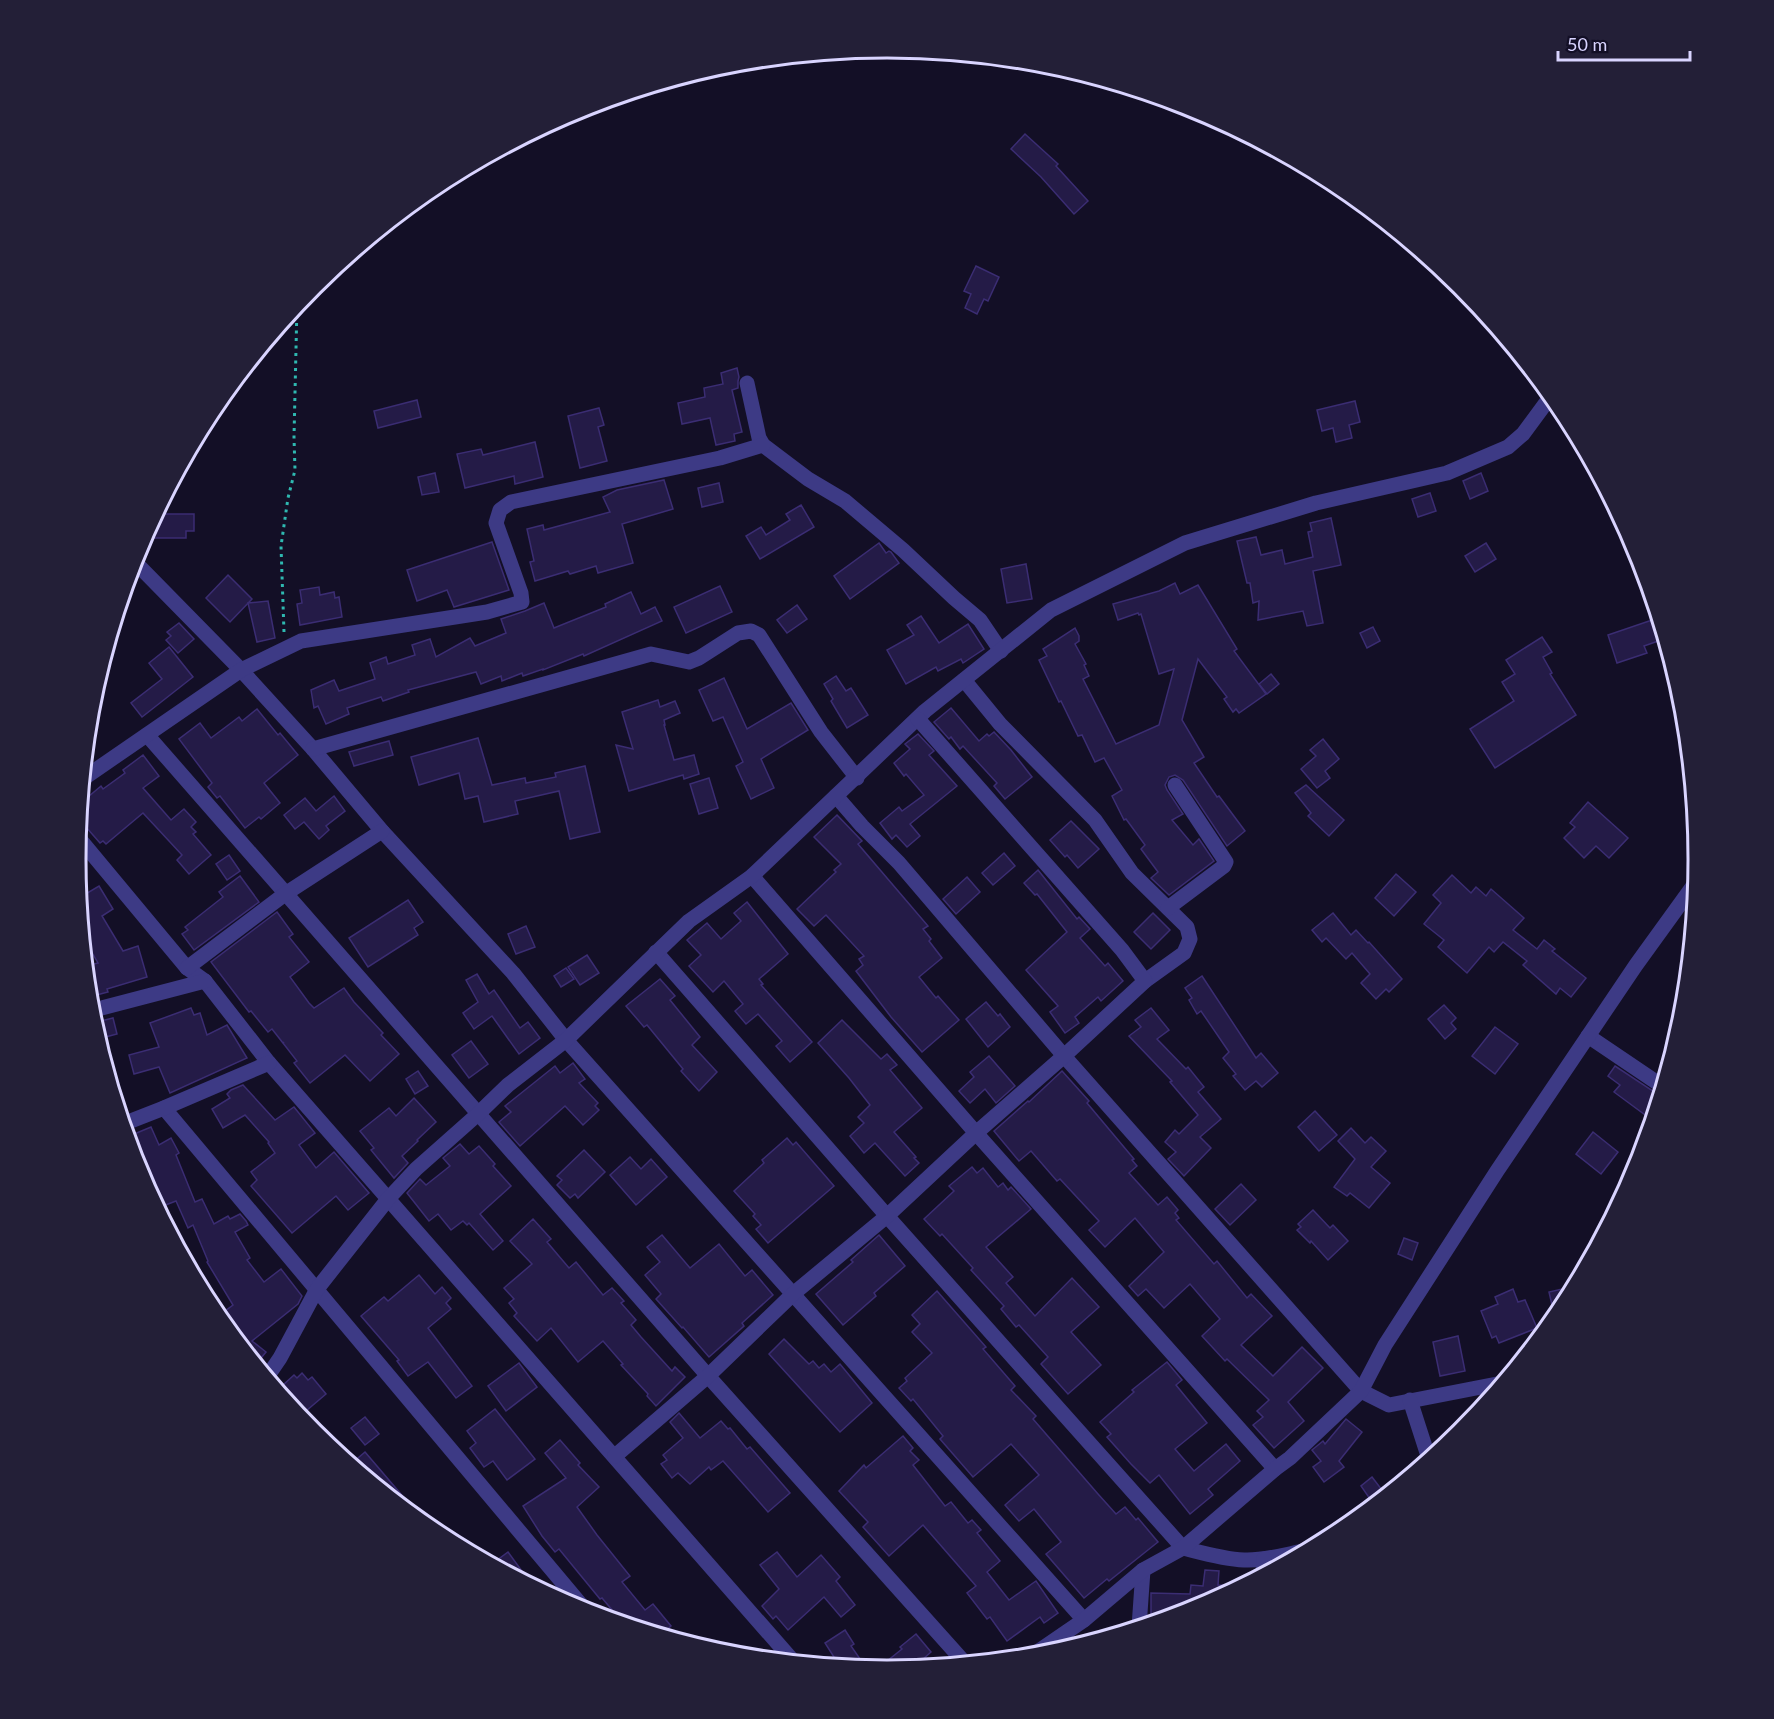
<svg xmlns="http://www.w3.org/2000/svg" width="1774" height="1719" viewBox="0 0 1774 1719" font-family="Lato,sans-serif">
<style>
.building{fill:#241b47;stroke:#3b2d73;stroke-width:1.5}
.lines{fill:none;stroke-linecap:round;stroke-linejoin:round}
.path{stroke:#2fb8b0;stroke-width:3;stroke-dasharray:3 4.5;stroke-linecap:butt}
.minor{stroke:#3d3a85;stroke-width:15}
.rim{fill:none;stroke:#d9d4ff;stroke-width:3}
</style>
<rect width="100%" height="100%" fill="#130f26"/>
<g class="building">
<polygon points="1025,134 1058,164 1056,166 1088,201 1074,214 1041,177 1011,149"/>
<polygon points="976,266 999,277 988,301 984,299 977,314 965,308 971,294 964,291"/>
<polygon points="737,368 739,377 738,381 738,388 732,390 742,432 734,434 735,441 716,445 710,418 682,424 678,403 705,397 704,388 723,384 721,373"/>
<polygon points="417,400 421,417 378,428 374,411"/>
<polygon points="1355,401 1360,422 1349,425 1352,438 1336,442 1333,428 1322,431 1317,410"/>
<polygon points="599,408 604,425 598,427 607,461 580,468 568,416"/>
<polygon points="535,442 543,477 515,484 514,476 465,488 457,454 481,449 483,455"/>
<polygon points="435,473 439,492 422,495 418,477"/>
<polygon points="1481,473 1488,491 1470,499 1463,481"/>
<polygon points="664,480 673,509 622,524 633,563 598,573 596,566 570,574 568,571 535,581 530,562 534,561 527,529 543,525 544,530 610,512 603,497 617,490"/>
<polygon points="719,483 723,502 702,507 698,488"/>
<polygon points="1430,493 1436,511 1418,517 1412,499"/>
<polygon points="801,505 814,527 760,559 746,536 761,527 766,535 790,520 786,514"/>
<polygon points="156,514 194,514 194,531 186,531 186,538 153,538 153,520"/>
<polygon points="1331,518 1341,565 1313,571 1323,623 1307,626 1303,611 1258,620 1259,601 1253,603 1250,583 1247,583 1237,541 1256,537 1261,555 1282,550 1285,564 1313,557 1308,532 1312,531 1310,523"/>
<polygon points="492,542 509,590 454,607 447,590 417,601 407,570"/>
<polygon points="879,543 886,553 889,551 891,552 899,563 850,599 834,576"/>
<polygon points="1486,543 1496,559 1475,572 1465,556"/>
<polygon points="1026,564 1032,599 1007,603 1001,569"/>
<polygon points="228,575 252,599 230,622 206,598"/>
<polygon points="1175,583 1180,594 1198,585 1237,649 1234,651 1266,694 1239,713 1236,709 1233,712 1224,699 1227,697 1198,659 1182,720 1204,757 1194,763 1217,797 1219,796 1245,831 1227,846 1183,780 1175,775 1169,777 1165,785 1167,790 1183,814 1172,820 1193,845 1199,839 1214,861 1169,895 1151,878 1158,872 1141,849 1145,845 1126,819 1124,820 1112,796 1122,790 1104,758 1095,762 1082,735 1078,736 1061,701 1059,702 1039,660 1047,656 1043,649 1075,628 1079,636 1079,641 1075,644 1086,664 1084,665 1089,676 1083,679 1116,744 1159,725 1174,669 1159,674 1141,614 1139,615 1138,613 1118,620 1113,604 1159,591"/>
<polygon points="720,586 732,612 686,633 674,607"/>
<polygon points="319,587 320,595 334,592 335,598 339,597 342,617 300,625 297,604 302,603 300,590"/>
<polygon points="631,592 641,614 655,607 662,621 584,656 583,654 543,670 543,669 523,676 522,673 502,681 501,676 481,684 476,672 408,690 409,692 383,701 381,697 347,708 349,714 326,724 318,706 314,708 311,690 334,680 339,691 375,679 370,663 386,657 388,664 415,655 412,645 430,639 436,657 470,638 475,646 506,633 501,619 525,611 544,603 554,628 606,607 605,604"/>
<polygon points="268,601 275,638 257,642 248,603"/>
<polygon points="797,605 807,619 787,633 777,620"/>
<polygon points="921,616 939,643 968,624 984,649 963,663 961,659 938,671 936,667 906,684 887,650 914,635 907,625"/>
<polygon points="1658,618 1664,639 1644,646 1647,653 1617,663 1608,635"/>
<polygon points="179,623 194,639 178,653 166,640 171,636 167,632"/>
<polygon points="1373,627 1380,641 1367,648 1360,633"/>
<polygon points="1542,637 1552,652 1543,657 1552,673 1550,674 1576,715 1495,768 1470,729 1514,701 1502,682 1515,674 1506,660"/>
<polygon points="169,647 193,677 142,717 131,703 162,679 149,663"/>
<polygon points="1271,674 1279,684 1267,694 1259,684"/>
<polygon points="836,676 846,691 851,688 868,715 847,728 831,701 833,699 824,684"/>
<polygon points="724,678 747,729 791,703 808,730 761,759 774,788 751,799 736,766 743,762 723,717 713,721 699,690"/>
<polygon points="658,700 660,707 675,701 680,713 664,720 665,725 664,725 674,760 694,755 699,774 684,779 683,775 629,791 616,745 633,749 622,712"/>
<polygon points="951,708 979,741 987,734 989,736 994,732 1011,750 1032,777 1005,799 994,786 997,783 963,746 960,749 951,737 949,739 934,722"/>
<polygon points="257,709 278,735 280,733 298,755 264,783 280,803 261,819 259,817 245,828 220,796 217,798 208,787 212,783 179,739 200,723 211,738 239,717 242,721"/>
<polygon points="918,734 934,751 929,755 957,786 910,824 920,836 907,847 896,835 892,839 880,823 899,807 902,811 924,795 906,774 904,776 894,763 910,749 905,744"/>
<polygon points="478,738 492,785 525,778 526,783 556,777 555,773 585,766 600,832 570,839 559,791 515,801 518,814 484,822 478,796 465,799 459,773 419,785 411,757"/>
<polygon points="1323,739 1339,759 1325,771 1330,778 1317,788 1301,769 1316,756 1310,750"/>
<polygon points="389,741 393,755 354,766 349,752"/>
<polygon points="143,755 159,776 143,788 171,820 184,809 196,822 191,827 196,832 193,834 211,855 189,874 177,860 182,855 143,813 106,844 103,841 100,843 79,819 81,803 101,786 103,789 125,773 123,770"/>
<polygon points="709,778 718,808 699,814 690,784"/>
<polygon points="1306,785 1344,820 1329,836 1308,816 1311,813 1295,793"/>
<polygon points="334,796 345,811 326,826 329,830 319,839 304,822 295,829 284,815 305,798 316,811"/>
<polygon points="1588,802 1628,838 1609,858 1596,846 1584,858 1564,838 1575,827 1570,823"/>
<polygon points="837,815 862,841 858,844 928,926 923,929 931,939 929,941 942,958 919,977 936,998 938,996 959,1020 922,1052 891,1017 856,971 863,965 859,959 864,956 826,915 814,926 797,909 836,872 834,870 841,864 814,837"/>
<polygon points="1071,821 1099,849 1078,868 1067,855 1065,857 1050,840"/>
<polygon points="1004,853 1015,866 993,885 982,873"/>
<polygon points="229,855 240,871 227,880 216,864"/>
<polygon points="1038,870 1077,919 1079,917 1090,929 1080,938 1105,966 1108,963 1123,981 1101,1001 1098,997 1075,1017 1079,1023 1065,1033 1050,1012 1058,1006 1026,970 1067,932 1037,894 1035,895 1024,883"/>
<polygon points="1396,874 1416,892 1394,916 1375,898"/>
<polygon points="1452,875 1471,893 1476,887 1486,896 1491,889 1524,918 1513,930 1537,949 1544,940 1555,949 1552,951 1586,978 1571,997 1560,988 1556,994 1523,965 1527,961 1503,942 1494,952 1489,947 1467,973 1438,947 1444,940 1424,924 1441,903 1433,895"/>
<polygon points="240,876 259,902 194,950 182,934 188,930 185,927 223,897 219,892"/>
<polygon points="967,877 980,892 956,914 943,899"/>
<polygon points="99,886 113,909 102,916 123,951 138,946 147,977 107,989 108,992 89,997 86,966 98,963 83,937 79,898"/>
<polygon points="408,900 423,922 414,928 418,935 368,967 349,938"/>
<polygon points="747,902 788,954 759,979 763,984 761,985 812,1042 790,1062 776,1046 782,1041 758,1014 746,1024 735,1011 743,1004 724,981 713,992 689,966 701,955 687,940 707,923 721,939 741,921 734,913"/>
<polygon points="277,912 293,934 289,937 309,962 290,977 309,1003 314,1008 344,988 354,1002 383,1033 381,1035 399,1054 370,1081 345,1055 310,1083 294,1063 297,1061 283,1043 284,1042 283,1043 272,1029 268,1032 251,1011 249,1012 211,962"/>
<polygon points="1153,913 1170,930 1151,949 1134,932"/>
<polygon points="1333,913 1351,935 1356,930 1368,943 1369,942 1402,979 1389,992 1386,989 1376,999 1361,983 1370,974 1352,953 1346,959 1326,938 1322,942 1312,930"/>
<polygon points="526,926 535,947 516,954 508,934"/>
<polygon points="587,955 599,973 580,985 568,967"/>
<polygon points="566,968 574,979 561,987 554,976"/>
<polygon points="477,974 489,994 494,990 520,1028 528,1022 540,1038 519,1054 492,1016 474,1029 463,1013 478,1002 466,980"/>
<polygon points="1202,976 1256,1058 1261,1053 1278,1073 1262,1087 1256,1081 1245,1090 1233,1076 1236,1074 1223,1058 1229,1052 1201,1011 1197,1014 1189,1000 1192,998 1185,988"/>
<polygon points="660,979 675,996 670,1000 700,1037 692,1045 717,1072 699,1091 681,1071 683,1069 647,1025 644,1027 626,1006"/>
<polygon points="986,1002 998,1016 1000,1014 1010,1027 988,1047 966,1019"/>
<polygon points="1444,1005 1456,1018 1451,1023 1456,1029 1445,1039 1428,1019"/>
<polygon points="191,1008 194,1015 200,1013 207,1035 227,1025 247,1058 170,1093 159,1067 134,1074 129,1055 159,1047 150,1023"/>
<polygon points="1151,1008 1169,1030 1157,1039 1186,1069 1188,1067 1204,1087 1198,1092 1221,1119 1200,1137 1211,1148 1184,1176 1168,1159 1176,1152 1165,1142 1175,1130 1179,1134 1198,1115 1170,1082 1172,1081 1129,1036 1141,1027 1135,1020"/>
<polygon points="113,1018 117,1034 98,1039 93,1023"/>
<polygon points="842,1020 881,1059 887,1054 897,1065 890,1070 922,1108 894,1132 916,1157 914,1158 919,1163 905,1176 875,1143 864,1153 850,1136 864,1123 858,1117 870,1105 849,1078 818,1043"/>
<polygon points="1495,1027 1518,1044 1495,1074 1472,1056"/>
<polygon points="471,1041 488,1064 469,1078 452,1055"/>
<polygon points="989,1056 1015,1086 996,1103 985,1089 970,1103 959,1091 974,1077 970,1072"/>
<polygon points="573,1063 585,1079 579,1083 598,1103 595,1106 599,1110 583,1125 565,1106 520,1146 499,1122 511,1112 505,1106 555,1066 560,1073"/>
<polygon points="1615,1066 1659,1095 1652,1120 1614,1092 1620,1085 1608,1076"/>
<polygon points="418,1071 428,1086 415,1094 406,1079"/>
<polygon points="1062,1071 1089,1101 1087,1103 1134,1159 1132,1160 1137,1166 1129,1173 1158,1205 1167,1197 1178,1210 1175,1213 1179,1218 1176,1220 1214,1264 1217,1261 1247,1298 1251,1294 1272,1316 1241,1345 1273,1376 1302,1347 1323,1368 1288,1402 1304,1421 1274,1448 1253,1425 1263,1417 1257,1411 1269,1400 1227,1359 1225,1361 1202,1336 1220,1319 1190,1284 1164,1308 1146,1289 1138,1296 1129,1286 1164,1252 1135,1218 1105,1247 1089,1230 1099,1221 1060,1179 1057,1181 1031,1151 1019,1161 994,1131 1028,1101 1029,1102"/>
<polygon points="243,1085 275,1120 294,1107 315,1133 299,1145 316,1168 334,1152 369,1193 348,1210 336,1196 292,1233 251,1186 257,1180 251,1172 275,1153 268,1143 269,1142 245,1115 223,1128 212,1109 230,1098 227,1094 231,1090"/>
<polygon points="414,1098 436,1122 417,1140 418,1141 402,1156 408,1163 394,1178 371,1150 374,1148 360,1131 389,1108 396,1116"/>
<polygon points="1315,1111 1337,1135 1319,1151 1298,1127"/>
<polygon points="151,1127 159,1145 171,1138 179,1153 176,1155 195,1202 202,1199 214,1224 228,1216 230,1219 240,1214 246,1221 248,1225 235,1232 250,1258 247,1260 264,1282 281,1269 302,1296 298,1304 252,1341 266,1352 256,1364 217,1317 233,1305 207,1262 208,1261 193,1225 188,1228 176,1201 163,1206 148,1170 144,1172 138,1159 134,1160 127,1137"/>
<polygon points="1351,1128 1365,1143 1371,1137 1386,1151 1371,1167 1390,1183 1369,1208 1350,1193 1347,1196 1334,1187 1355,1159 1338,1141"/>
<polygon points="1593,1132 1618,1152 1601,1174 1576,1154"/>
<polygon points="787,1138 793,1145 796,1142 834,1186 768,1243 756,1229 761,1225 753,1216 755,1214 734,1191 764,1163 762,1160"/>
<polygon points="460,1144 469,1154 479,1146 495,1164 493,1166 511,1186 480,1214 503,1241 493,1250 469,1223 467,1225 463,1221 451,1230 438,1214 429,1221 407,1193 420,1179 426,1185 450,1166 443,1158"/>
<polygon points="584,1150 605,1172 578,1198 575,1194 570,1198 557,1185 562,1180 557,1176"/>
<polygon points="630,1157 641,1169 651,1159 667,1177 636,1205 610,1175"/>
<polygon points="972,1167 977,1173 983,1168 998,1187 1003,1183 1008,1190 1011,1187 1031,1209 986,1247 1013,1277 1006,1283 1035,1316 1072,1278 1099,1307 1071,1332 1101,1365 1068,1394 1041,1364 1048,1357 1019,1325 1016,1327 1001,1309 1004,1306 971,1270 973,1268 942,1234 940,1236 924,1219 954,1191 949,1186"/>
<polygon points="1241,1184 1256,1200 1230,1225 1215,1209"/>
<polygon points="1313,1210 1330,1228 1333,1225 1348,1241 1328,1260 1311,1241 1310,1243 1297,1230 1301,1227 1298,1224"/>
<polygon points="533,1219 551,1239 547,1242 569,1268 576,1262 603,1295 612,1288 624,1301 621,1303 636,1320 631,1325 641,1337 672,1371 675,1367 685,1377 656,1406 647,1396 648,1394 621,1365 623,1364 603,1341 578,1362 551,1328 537,1341 514,1316 517,1313 509,1303 514,1299 504,1288 532,1264 510,1241"/>
<polygon points="662,1235 690,1268 719,1244 745,1276 752,1270 773,1295 742,1323 744,1326 709,1357 683,1327 682,1328 656,1299 661,1294 645,1275 660,1262 647,1247"/>
<polygon points="879,1235 905,1266 874,1293 876,1296 843,1325 816,1294 853,1262 851,1260"/>
<polygon points="1404,1238 1418,1243 1412,1260 1398,1254"/>
<polygon points="419,1275 435,1294 442,1287 451,1298 446,1303 451,1309 428,1328 472,1386 456,1398 428,1362 408,1376 397,1361 399,1360 361,1316 384,1297 388,1301"/>
<polygon points="1575,1286 1562,1311 1555,1318 1549,1292"/>
<polygon points="1513,1289 1518,1302 1525,1300 1537,1328 1499,1343 1496,1336 1492,1338 1481,1311 1498,1304 1495,1297"/>
<polygon points="937,1291 986,1347 983,1349 1015,1386 1011,1390 1036,1416 1033,1419 1098,1494 1116,1514 1125,1507 1136,1520 1138,1518 1158,1542 1109,1581 1107,1579 1084,1598 1046,1554 1061,1542 1034,1509 1019,1521 1005,1505 1039,1475 1011,1444 973,1477 940,1439 943,1436 913,1399 911,1401 899,1388 907,1381 905,1378 932,1353 912,1332 920,1324 912,1315"/>
<polygon points="1458,1336 1465,1371 1440,1376 1433,1342"/>
<polygon points="784,1339 809,1364 813,1361 819,1368 824,1364 831,1372 840,1364 872,1403 840,1432 769,1354"/>
<polygon points="1167,1362 1182,1380 1176,1385 1207,1423 1175,1449 1194,1471 1226,1444 1240,1461 1208,1489 1213,1495 1190,1514 1159,1475 1150,1483 1131,1464 1107,1437 1111,1434 1100,1422 1134,1392 1132,1390"/>
<polygon points="519,1363 537,1387 506,1411 488,1386"/>
<polygon points="302,1373 308,1380 312,1377 326,1394 306,1411 283,1385 294,1375 297,1378"/>
<polygon points="495,1409 535,1459 507,1480 493,1461 484,1467 470,1448 476,1443 467,1431"/>
<polygon points="679,1413 700,1438 721,1421 728,1429 730,1428 747,1449 750,1447 790,1493 768,1512 723,1461 711,1470 709,1467 690,1484 678,1473 672,1478 661,1464 667,1460 663,1455 683,1438 670,1422"/>
<polygon points="365,1417 379,1434 365,1445 351,1428"/>
<polygon points="1346,1419 1362,1432 1339,1461 1344,1467 1324,1482 1313,1467 1321,1461 1312,1450 1323,1441 1325,1444"/>
<polygon points="903,1436 913,1448 910,1451 919,1460 913,1465 945,1506 951,1502 968,1523 972,1520 981,1530 977,1533 1000,1561 987,1572 1009,1600 1036,1581 1058,1613 1044,1623 1040,1617 1007,1641 990,1617 987,1619 967,1593 976,1586 923,1525 889,1556 863,1527 868,1522 839,1491 864,1465 866,1468"/>
<polygon points="560,1440 580,1463 578,1465 599,1487 577,1507 597,1535 630,1576 622,1582 645,1610 653,1604 671,1626 661,1635 623,1623 602,1598 600,1599 559,1549 555,1552 542,1536 523,1506 566,1478 545,1453"/>
<polygon points="365,1452 406,1500 401,1505 351,1464"/>
<polygon points="1372,1477 1382,1490 1370,1499 1361,1486"/>
<polygon points="508,1552 532,1585 492,1564"/>
<polygon points="777,1552 797,1577 821,1555 840,1577 836,1581 855,1605 841,1617 824,1597 788,1630 776,1616 773,1619 762,1606 779,1589 760,1565"/>
<polygon points="1205,1570 1219,1571 1218,1585 1241,1586 1197,1609 1151,1623 1151,1593 1190,1594 1191,1585 1203,1586"/>
<polygon points="845,1630 854,1644 851,1646 867,1669 822,1665 834,1657 825,1643"/>
<polygon points="916,1634 931,1652 922,1660 927,1667 887,1671 876,1670 902,1649 900,1647"/>
</g>
<g class="lines">
<polyline class="path" points="284,632 281,546 288,498 295,470 294,437 297,305"/>
<g class="minor">
<polyline points="747,383 759,438 763,445 808,479 845,501 903,550 954,598 980,620 1001,651"/>
<polyline points="134,561 241,670 313,749 382,831 513,973 566,1040 1084,1620"/>
<polyline points="964,680 1000,724 1095,820 1132,873 1187,927 1190,939 1184,953 1145,981"/>
<polyline points="147,735 708,1376 965,1663"/>
<polyline points="313,749 651,654 689,662 699,658 738,633 751,631 759,635 821,732 857,778"/>
<polyline points="84,778 241,670 301,641 487,612 522,602 521,593 496,523 500,510 511,502 720,458 763,445"/>
<polyline points="836,796 862,826 899,863 1064,1056 1361,1391 1389,1405 1502,1383"/>
<polyline points="78,837 187,968 205,981 269,1063 794,1662"/>
<polyline points="752,876 976,1133 1275,1469"/>
<polyline points="1168,908 1224,866 1226,862 1175,785"/>
<path d="M 656,952 L 887,1216 L 1183,1548 C 1203,1553 1223,1559 1244,1560 C 1265,1561 1287,1554 1309,1550"/>
<polyline points="187,968 285,894 382,831"/>
<polyline points="90,1011 205,981"/>
<polyline points="1588,1036 1662,1086"/>
<polyline points="164,1108 588,1613"/>
<polyline points="123,1124 164,1108 269,1063"/>
<polyline points="267,1377 280,1358 317,1289 388,1199 416,1169 478,1114 508,1085 566,1040 689,921 752,876 925,711 1051,610 1185,543 1316,503 1447,473 1508,447 1523,434 1551,396"/>
<polyline points="1410,1400 1429,1459"/>
<polyline points="615,1456 708,1376 793,1294 887,1216 976,1133 1064,1056 1145,981 1122,950 918,719"/>
<polyline points="1263,1574 1264,1559"/>
<polyline points="1139,1627 1143,1570"/>
<polyline points="1030,1657 1084,1620 1143,1570 1183,1548 1275,1469 1290,1458 1361,1391 1385,1345 1497,1171 1636,965 1696,882"/>
</g>
</g>
<path d="M0 0H1774V1719H0ZM86 859a801 801 0 1 1 1602 0a801 801 0 1 1-1602 0Z" fill="#231f37" fill-rule="evenodd"/>
<path class="rim" d="M86 859a801 801 0 1 1 1602 0a801 801 0 1 1-1602 0Z"/>
<path d="M1558 51v9h132v-9" fill="none" stroke="#d9d4ff" stroke-width="3"/>
<text x="1567" y="51" font-size="18" fill="#d9d4ff" stroke="#130f26" stroke-width="4.5" paint-order="stroke">50 m</text>
</svg>
